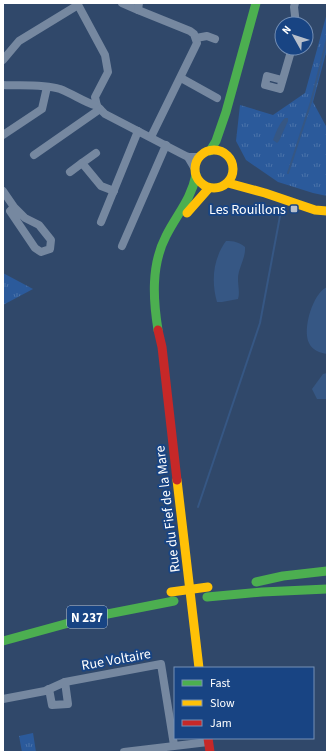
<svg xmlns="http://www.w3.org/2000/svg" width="330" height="755" viewBox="0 0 330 755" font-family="'Source Sans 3',sans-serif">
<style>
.grass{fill:url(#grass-tufts)}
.water{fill:#365784}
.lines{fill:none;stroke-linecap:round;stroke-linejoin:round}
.stream{stroke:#365784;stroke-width:2}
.street{stroke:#7688a0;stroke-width:8}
.fast{stroke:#4caf50;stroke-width:9}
.slow{stroke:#ffc107;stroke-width:9}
.jam{stroke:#c62828;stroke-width:9}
.slow-bridge{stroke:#ffc107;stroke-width:9}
.poi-dot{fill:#b7bfcb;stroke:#184483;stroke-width:1.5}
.labels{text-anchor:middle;stroke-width:4;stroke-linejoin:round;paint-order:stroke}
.shield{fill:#184483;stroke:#bac7da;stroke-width:1}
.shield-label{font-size:13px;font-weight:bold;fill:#fff}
.poi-label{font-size:14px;fill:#fff;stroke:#184483;text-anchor:end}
.street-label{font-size:14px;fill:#fff;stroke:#184483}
</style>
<defs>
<pattern id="grass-tufts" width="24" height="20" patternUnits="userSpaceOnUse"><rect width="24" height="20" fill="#2b5a9b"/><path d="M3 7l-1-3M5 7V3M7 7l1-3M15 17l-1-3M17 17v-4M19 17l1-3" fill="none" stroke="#4b73aa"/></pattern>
</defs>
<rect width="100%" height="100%" fill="#30486a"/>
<g class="grass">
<polygon points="327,13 327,49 313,102 327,128 327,196 313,193 278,182 246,160 236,141 240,105 273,115 305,93"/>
<polygon points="3,273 33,289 3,305"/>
<polygon points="33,733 36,752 22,752 19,736"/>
</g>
<g class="water">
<path d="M 285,118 L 288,118 L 288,121 L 279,141 L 277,143 L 273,140 C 276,132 279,124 285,118 Z"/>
<path d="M 226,241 C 234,241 239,242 245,247 C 246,258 238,268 238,279 C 238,286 240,293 238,299 L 222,302 L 217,302 C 211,281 213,259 226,241 Z"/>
<path d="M 327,287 L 327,354 C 320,353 312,350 309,343 C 302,329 313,293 327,287 Z"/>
<polygon points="327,373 327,399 317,399 312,389 323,374"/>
</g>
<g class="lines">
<g class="stream">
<polyline points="288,173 311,102 327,39"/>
<polyline points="198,507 260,323 280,216"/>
</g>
<g class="street">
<polyline points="77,3 105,55 108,72 95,97 97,106 105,114 182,154 188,157 199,157"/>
<polyline points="122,3 138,10"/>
<polyline points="139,3 138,10 190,31 194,34 197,43 151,137"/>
<polyline points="295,3 294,7 296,24"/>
<polyline points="196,38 207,36 215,39"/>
<polyline points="3,60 19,41 78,5"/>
<polyline points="181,78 217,98"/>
<polyline points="282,80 267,76 265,85 280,89 292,48"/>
<path d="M 3,85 C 21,86 42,84 60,89 C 73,94 84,102 97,106"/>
<polyline points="3,135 42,109 47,87"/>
<polyline points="96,153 82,163 101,186 114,191"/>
<polyline points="34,155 100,109"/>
<polyline points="188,157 195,169"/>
<polyline points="70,172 82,163"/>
<polyline points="3,191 14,207 25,218 39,225 51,240 50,249 41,252 35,248 10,211 14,207"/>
<polyline points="101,222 138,131"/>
<polyline points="122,246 166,145"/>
<polyline points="49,689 52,705 68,704 65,682"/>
<polyline points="3,699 45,691 65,682 161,664 174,745"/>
<polyline points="124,752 208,742"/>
</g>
<g class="fast">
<polyline points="210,151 216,141 226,112 256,3"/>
<path d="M 158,330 C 153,299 151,265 166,236 C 177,214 191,200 196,175"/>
<polyline points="256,582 283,576 327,571"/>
<polyline points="207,597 262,592 327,589"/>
<polyline points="3,641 87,618 174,601"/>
</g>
<g class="slow">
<circle cx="214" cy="169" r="19"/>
<polyline points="228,183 265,193 315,210 327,211"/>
<polyline points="187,213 209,188"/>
<polyline points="177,480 199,668"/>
</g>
<g class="jam">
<polyline points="158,330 162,347 177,480"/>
<polyline points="208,738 210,752"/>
</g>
<polyline class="slow-bridge" points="171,592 208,587"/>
</g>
<rect class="poi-dot" x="290" y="205" width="8" height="8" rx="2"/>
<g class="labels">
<rect class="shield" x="67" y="606" width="40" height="22" rx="3"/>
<g class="shield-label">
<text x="87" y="622">N 237</text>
</g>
<g class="poi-label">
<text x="286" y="214">Les Rouillons</text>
</g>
<g class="street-label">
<text transform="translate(167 509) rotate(-97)" y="5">Rue du Fief de la Mare</text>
<text transform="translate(116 659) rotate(-10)" y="5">Rue Voltaire</text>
</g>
</g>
<rect width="330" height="755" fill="none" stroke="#ffffff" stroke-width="8"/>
<rect x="174" y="667" width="140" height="72" fill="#184483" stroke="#748fb5"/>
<rect x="182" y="680" width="20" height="6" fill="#4caf50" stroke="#748fb5"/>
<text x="210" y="687" font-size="12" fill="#ffffff">Fast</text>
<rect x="182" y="700" width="20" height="6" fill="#ffc107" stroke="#748fb5"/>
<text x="210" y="707" font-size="12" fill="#ffffff">Slow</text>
<rect x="182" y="720" width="20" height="6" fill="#c62828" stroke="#748fb5"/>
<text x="210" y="727" font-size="12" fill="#ffffff">Jam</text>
<g transform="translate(294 36) rotate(309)"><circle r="19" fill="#184483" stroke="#748fb5"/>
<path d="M0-3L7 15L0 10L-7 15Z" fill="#b7bfcb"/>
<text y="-6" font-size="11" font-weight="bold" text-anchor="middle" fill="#ffffff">N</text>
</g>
</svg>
